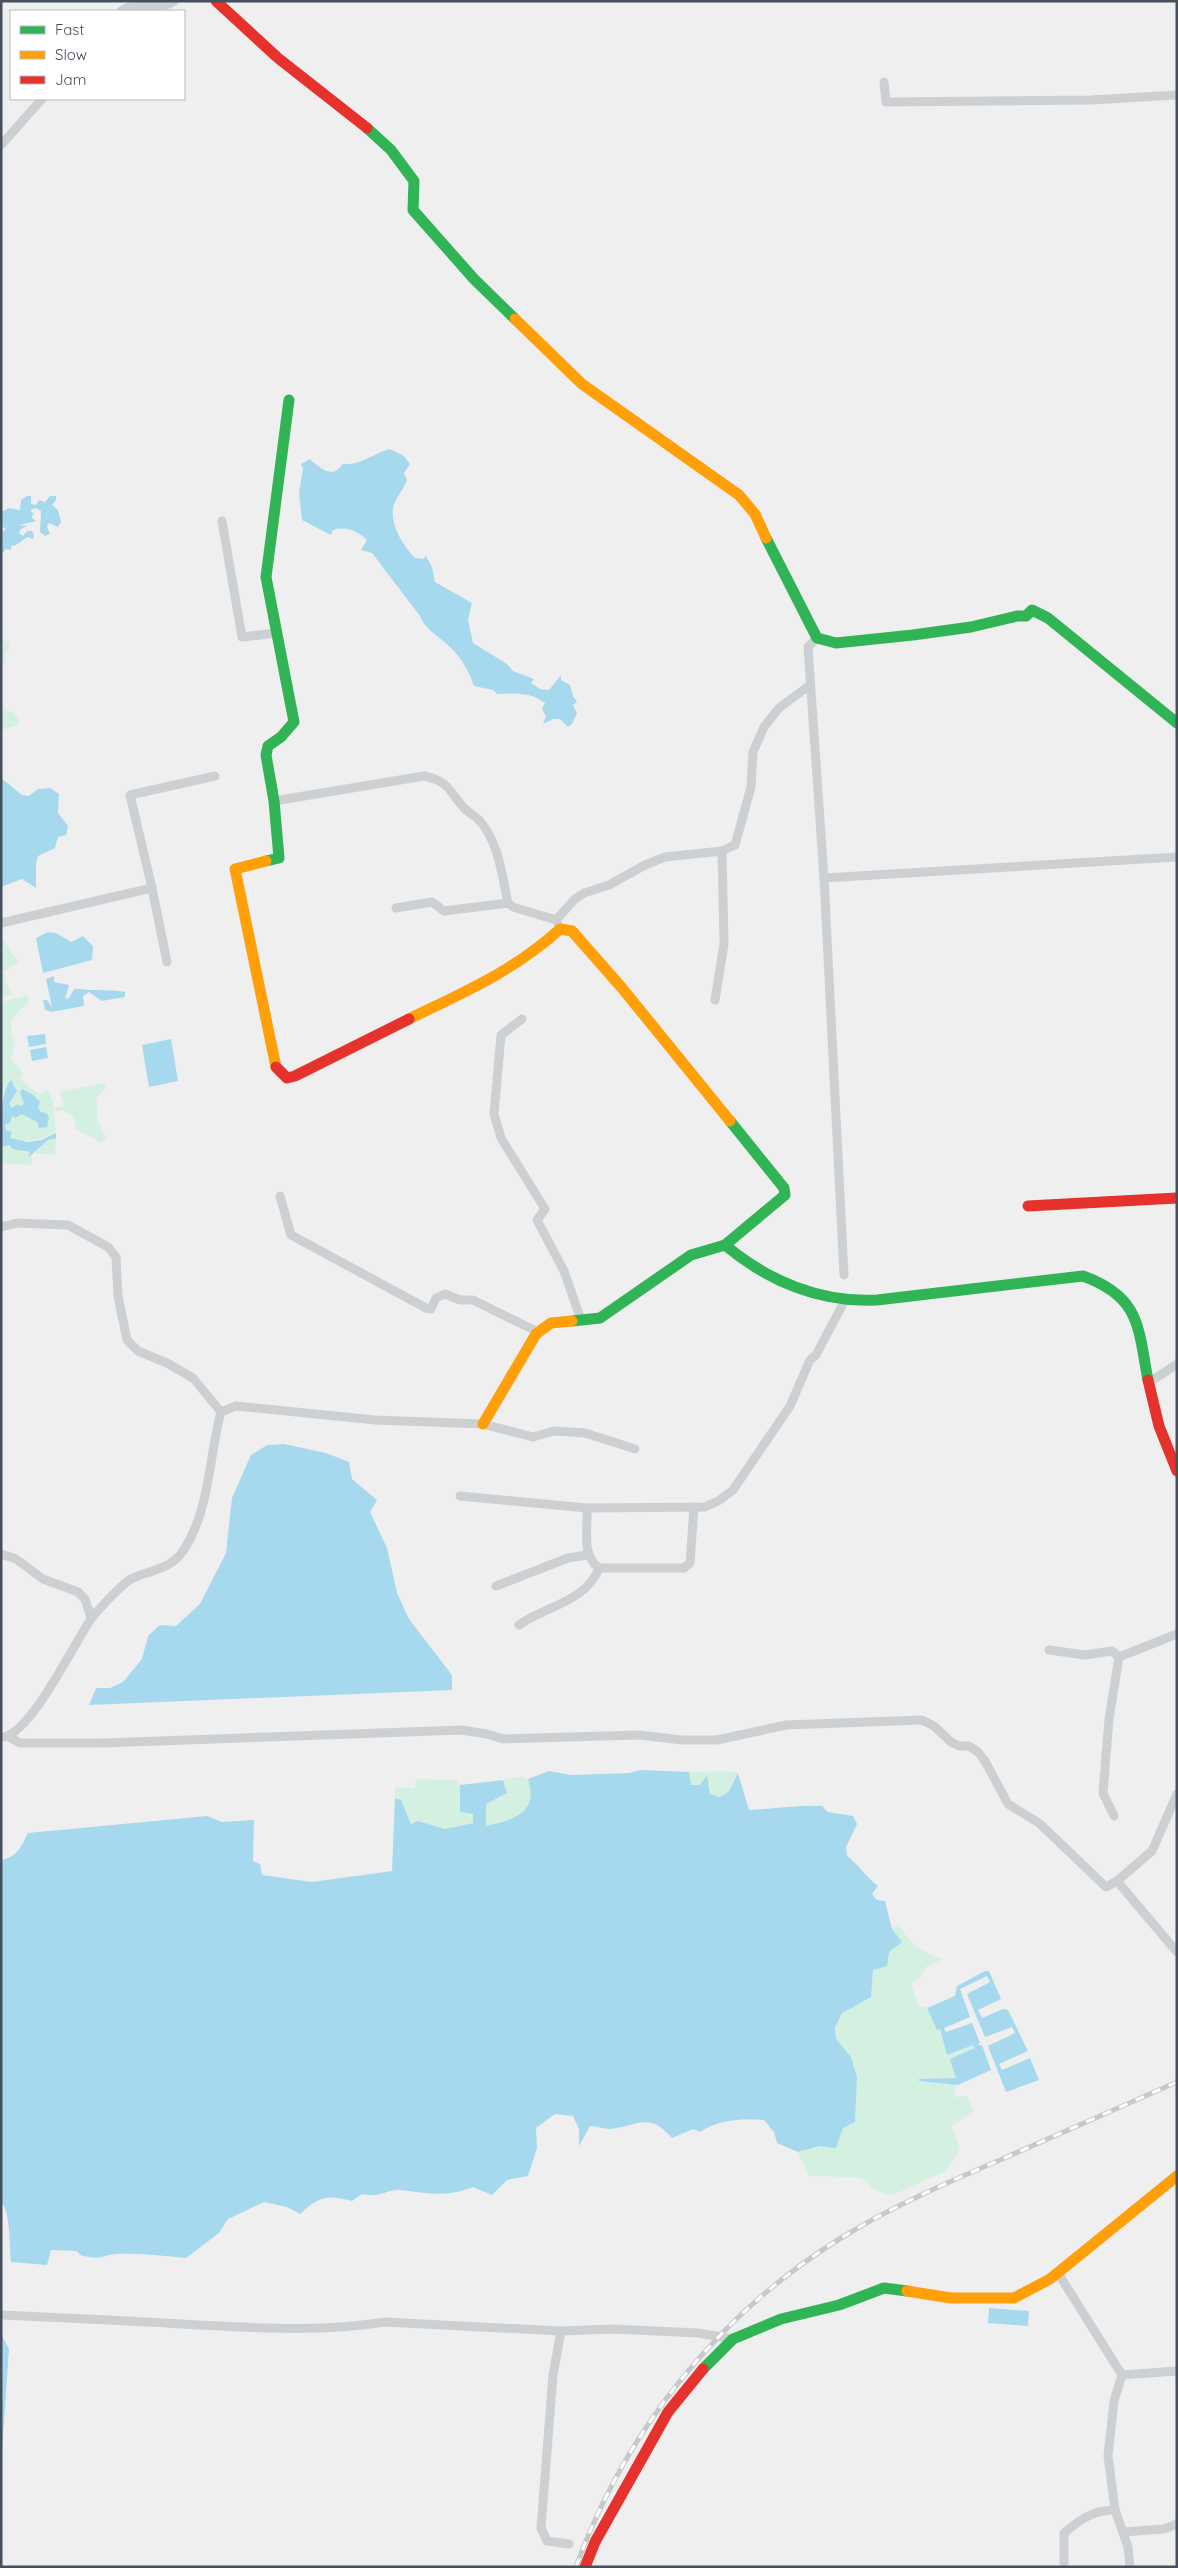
<svg xmlns="http://www.w3.org/2000/svg" width="1178" height="2568" viewBox="0 0 1178 2568" font-family="Quicksand,sans-serif">
<style>
.green{fill:#d3f0e0}
.water{fill:#a6d9ee}
.lines{fill:none;stroke-linecap:round;stroke-linejoin:round}
.street{stroke:#cdd0d3;stroke-width:9}
.fast{stroke:#30b455;stroke-width:11}
.slow{stroke:#ff9f0a;stroke-width:11}
.jam{stroke:#e5322d;stroke-width:11}
.rail-casing{stroke:#c6c8ca;stroke-width:5}
.rail{stroke:#fff;stroke-width:3;stroke-dasharray:9;stroke-linecap:butt}
</style>
<rect width="100%" height="100%" fill="#f0efef"/>
<g class="green">
<polygon points="1,637 10,644 5,656 6,665 1,663"/>
<polygon points="1,701 6,710 13,712 19,720 18,725 1,730"/>
<polygon points="1,935 11,953 19,962 4,971 6,983 12,994 1,997 3,988 1,985 1,959 4,951 1,953"/>
<path d="M 28,995 L 29,1001 L 11,1019 L 12,1037 L 15,1039 L 11,1059 L 23,1073 L 20,1078 L 23,1082 L 29,1085 L 29,1088 L 40,1094 L 49,1090 L 54,1108 L 64,1106 L 60,1092 L 104,1083 L 106,1086 L 96,1099 L 98,1124 L 102,1126 L 101,1130 L 106,1137 L 102,1143 L 76,1129 L 73,1116 L 64,1110 L 53,1111 L 56,1133 C 38,1138 33,1143 13,1140 L 10,1138 L 5,1125 L 12,1116 L 19,1116 L 22,1113 L 37,1122 L 38,1125 L 46,1113 L 41,1112 L 32,1094 L 20,1093 L 24,1104 L 20,1106 L 16,1105 L 13,1109 L 9,1104 L 17,1091 L 11,1080 L 1,1097 L 1,1002 Z"/>
<polygon points="56,1138 55,1155 35,1153 48,1140"/>
<polygon points="10,1145 24,1153 31,1152 28,1158 32,1156 32,1165 1,1163 1,1147"/>
<polygon points="730,1771 738,1773 727,1792 721,1797 710,1794 706,1776 700,1785 690,1785 689,1772"/>
<path d="M 520,1776 L 528,1779 C 539,1813 513,1820 485,1826 L 486,1804 L 507,1793 L 503,1780 Z"/>
<polygon points="416,1779 456,1780 460,1785 460,1812 473,1814 473,1823 445,1829 418,1821 411,1824 401,1800 395,1798 395,1787 415,1788"/>
<path d="M 898,1924 C 910,1944 921,1952 943,1959 L 927,1966 L 918,1980 L 911,1984 L 919,2006 L 927,2008 L 937,2029 L 940,2029 L 947,2054 L 973,2045 L 975,2048 L 956,2078 L 919,2080 L 956,2083 L 955,2097 L 967,2096 L 973,2111 L 952,2126 L 960,2150 L 945,2171 L 891,2196 L 873,2189 L 866,2181 L 856,2177 L 809,2176 L 798,2152 L 820,2146 L 836,2148 L 843,2128 L 855,2122 L 857,2077 L 851,2057 L 836,2039 L 835,2027 L 841,2013 L 871,1997 L 873,1970 L 892,1929 Z"/>
</g>
<g class="water">
<path d="M 390,449 L 404,456 L 410,464 L 404,473 L 407,480 C 404,489 395,499 393,508 C 391,527 403,545 415,558 L 423,559 L 426,556 L 432,567 L 435,582 L 472,603 L 468,620 L 473,643 L 507,664 L 513,671 L 534,679 L 531,683 L 540,689 L 549,690 L 561,675 L 561,680 L 570,685 L 573,696 L 577,702 L 573,705 L 577,713 L 572,724 L 568,727 L 560,719 L 553,719 L 543,724 L 546,716 L 542,709 L 545,703 C 532,692 513,693 497,694 L 493,690 L 474,686 C 469,672 463,660 452,649 C 442,638 425,630 420,616 L 372,553 L 361,550 L 367,540 C 358,531 345,526 333,530 L 331,535 L 302,520 L 299,492 L 303,469 L 301,464 L 310,459 C 319,468 334,480 342,464 C 361,466 373,453 390,449 Z"/>
<path d="M 27,496 L 31,496 L 31,504 L 36,505 L 39,500 L 45,502 L 50,496 L 56,496 L 56,500 L 52,505 L 58,510 L 61,522 L 58,527 L 49,523 L 47,526 L 50,534 L 45,536 L 40,532 L 41,511 L 36,508 L 30,510 L 34,514 L 31,517 L 36,521 L 19,525 L 27,526 L 21,529 L 19,533 L 23,536 L 27,531 L 32,531 L 34,534 L 33,539 L 28,537 C 21,540 18,546 11,546 L 11,550 L 6,549 L 1,555 L 1,533 L 6,529 L 1,526 L 1,512 L 9,508 L 20,510 L 21,500 Z"/>
<polygon points="1,778 22,795 29,796 38,789 50,788 59,794 58,813 68,826 66,835 58,837 55,848 38,856 36,864 36,888 22,879 1,887"/>
<polygon points="48,932 56,933 71,942 83,936 93,946 92,960 43,973 36,938"/>
<path d="M 54,976 L 54,982 L 69,985 L 65,999 L 69,998 L 74,989 L 79,989 C 94,991 111,989 125,992 L 125,997 L 102,1001 L 89,992 L 83,996 L 84,1006 L 51,1012 L 45,1010 L 43,1000 L 47,1000 L 52,1007 L 46,979 Z"/>
<polygon points="45,1034 46,1044 29,1047 27,1036"/>
<polygon points="171,1039 178,1081 149,1087 142,1045"/>
<polygon points="46,1047 48,1058 32,1061 30,1050"/>
<path d="M 11,1080 L 17,1091 L 9,1104 L 12,1108 L 18,1104 L 20,1106 L 24,1104 L 20,1093 L 22,1089 L 32,1094 L 40,1102 L 38,1107 L 41,1112 L 46,1113 L 49,1117 L 47,1127 L 39,1128 L 37,1122 L 22,1114 L 15,1118 L 12,1116 L 10,1123 L 5,1125 L 6,1130 L 12,1132 L 10,1138 L 27,1142 L 41,1140 L 56,1133 L 56,1138 L 48,1140 L 28,1158 L 30,1152 L 12,1149 L 10,1145 L 1,1147 C 1,1129 0,1091 11,1080 Z"/>
<polygon points="284,1444 326,1453 349,1462 352,1479 377,1500 370,1512 387,1548 397,1593 409,1619 452,1675 452,1690 89,1705 96,1688 110,1688 123,1682 142,1659 148,1636 160,1625 176,1626 200,1604 226,1553 232,1498 251,1455 267,1445"/>
<path d="M 641,1770 L 689,1772 L 691,1785 L 700,1785 L 707,1775 L 710,1794 L 720,1797 L 728,1792 L 738,1773 L 749,1810 C 774,1809 797,1805 822,1806 L 828,1812 L 853,1816 L 857,1824 L 846,1847 L 847,1856 C 859,1865 866,1877 878,1886 L 872,1894 L 877,1900 L 885,1901 L 892,1929 L 902,1942 L 889,1952 L 887,1966 L 873,1970 L 871,1997 L 842,2013 L 835,2027 L 836,2039 L 851,2057 L 857,2077 L 855,2122 L 843,2128 L 836,2148 L 820,2146 L 798,2152 L 777,2143 L 774,2132 L 764,2120 C 741,2119 720,2119 700,2132 L 693,2129 L 672,2138 C 649,2111 638,2126 610,2129 C 604,2129 596,2126 590,2126 L 579,2146 L 579,2129 L 573,2116 L 555,2114 L 536,2128 L 537,2148 L 528,2176 L 507,2180 L 492,2195 L 473,2187 C 445,2198 428,2193 400,2190 C 387,2189 381,2198 362,2194 L 352,2201 C 326,2194 319,2197 300,2214 L 287,2207 L 264,2202 L 228,2219 L 219,2233 L 186,2258 C 163,2256 141,2253 118,2254 C 100,2255 102,2261 80,2255 L 77,2251 L 51,2250 L 47,2265 L 11,2262 C 9,2246 11,2212 1,2202 L 1,1860 C 17,1857 21,1847 28,1833 L 207,1816 L 222,1822 L 254,1820 L 253,1861 L 260,1864 L 262,1875 L 312,1882 L 392,1871 L 395,1798 L 401,1800 L 411,1824 L 418,1821 L 445,1829 L 473,1823 L 473,1814 L 460,1812 L 460,1785 L 503,1780 L 507,1793 L 486,1804 L 486,1826 C 513,1820 539,1813 528,1779 L 549,1771 L 571,1775 L 629,1773 Z"/>
<polygon points="985,1971 989,1971 1001,1999 978,2010 982,2018 1003,2009 1008,2010 1028,2051 999,2064 1002,2070 1030,2058 1039,2080 1006,2092 988,2046 1015,2033 1012,2027 985,2037 967,1994 990,1982 987,1976 960,1989 970,2017 944,2028 946,2032 972,2023 980,2043 977,2045 982,2045 991,2070 958,2085 919,2081 919,2079 956,2078 950,2059 975,2048 973,2045 947,2055 940,2029 937,2030 927,2008 955,1996 957,1986"/>
<polygon points="989,2308 1029,2311 1028,2326 988,2323"/>
<polygon points="1,2334 9,2349 1,2467"/>
</g>
<g class="lines">
<g class="street">
<path d="M 121,11 C 135,0 157,13 174,1"/>
<polyline points="884,82 886,102 1091,100 1177,95"/>
<polyline points="1,145 42,99"/>
<polyline points="222,521 242,637 277,633"/>
<polyline points="817,638 808,647 824,878 844,1275"/>
<path d="M 274,801 L 424,776 C 449,781 449,791 464,808 C 469,813 475,816 479,820 C 499,842 502,876 508,903 L 513,907 L 556,920 L 558,924"/>
<polyline points="824,878 1177,857"/>
<polyline points="152,888 167,962"/>
<polyline points="396,908 432,902 444,911 508,903"/>
<polyline points="556,920 575,899 584,893 609,885 645,865 665,857 722,851 735,845 751,787 753,752 764,727 779,708 810,685"/>
<polyline points="1,923 152,888 130,795 215,776"/>
<polyline points="715,1000 724,944 722,851"/>
<polyline points="522,1019 501,1035 494,1114 501,1138 545,1209 537,1220 564,1271 581,1320"/>
<polyline points="280,1196 291,1235 426,1308 431,1309 436,1298 445,1294 460,1300 473,1300 538,1332"/>
<polyline points="1,1227 17,1223 68,1225 108,1247 116,1257 118,1296 127,1340 138,1351 167,1363 193,1378 221,1412"/>
<polyline points="1150,1382 1177,1364"/>
<polyline points="460,1496 587,1508 705,1507 720,1500 733,1490 790,1406 810,1360 816,1355 845,1300"/>
<path d="M 587,1508 C 588,1529 581,1555 599,1568 L 684,1568 L 690,1563 L 694,1507"/>
<polyline points="1,1554 16,1559 43,1579 78,1592 85,1599 91,1618"/>
<polyline points="496,1586 568,1558 587,1555"/>
<path d="M 519,1625 C 546,1606 587,1601 599,1568"/>
<polyline points="1049,1650 1085,1655 1112,1651 1119,1657 1177,1634"/>
<polyline points="7,1736 20,1743 103,1743 462,1730 487,1734 503,1739 639,1735 682,1740 717,1740 786,1725 922,1720 934,1726 951,1742 959,1746 969,1746 978,1752 985,1761 1008,1804 1039,1823 1106,1887 1117,1881 1177,1952"/>
<path d="M 4,1737 C 33,1730 73,1645 91,1619 C 97,1611 122,1584 131,1579 C 152,1569 172,1570 185,1548 C 210,1508 209,1456 221,1412 L 236,1406 L 375,1420 L 483,1424 L 533,1437 L 554,1431 L 585,1433 L 635,1449"/>
<polyline points="1114,1816 1103,1793 1109,1719 1119,1657"/>
<polyline points="1117,1881 1152,1851 1177,1794"/>
<polyline points="1058,2273 1122,2375 1114,2401 1108,2456 1115,2510 1128,2547 1130,2567"/>
<path d="M 1,2315 C 67,2318 133,2321 199,2325 C 260,2328 324,2332 385,2322 L 561,2331 L 613,2329 L 698,2333 L 733,2339"/>
<polyline points="561,2331 553,2375 541,2528 547,2541 569,2544"/>
<polyline points="1122,2375 1177,2371"/>
<polyline points="1123,2532 1164,2529 1177,2524"/>
<path d="M 1064,2567 L 1064,2533 C 1081,2519 1093,2510 1115,2510"/>
</g>
<g class="fast">
<polyline points="367,128 391,150 414,181 413,210 474,279 515,319"/>
<polyline points="766,538 817,638 836,643 913,635 971,627 1017,616 1026,616 1032,610 1048,618 1177,723"/>
<polyline points="266,861 279,858 274,801 266,755 268,746 281,737 294,722 266,577 289,400"/>
<path d="M 725,1245 C 768,1281 820,1303 877,1300 L 1083,1276 C 1141,1297 1138,1328 1148,1380"/>
<polyline points="572,1321 600,1318 691,1255 725,1245 785,1195 784,1188 730,1121"/>
<polyline points="703,2369 733,2339 781,2319 839,2305 884,2288 907,2291"/>
</g>
<g class="slow">
<polyline points="515,319 582,384 739,495 755,514 766,538"/>
<polyline points="266,861 235,869 276,1067"/>
<path d="M 409,1019 C 464,992 514,971 560,929 L 572,931 L 622,988 L 730,1121"/>
<polyline points="483,1424 536,1334 551,1323 572,1321"/>
<polyline points="907,2291 951,2298 1014,2298 1050,2279 1177,2176"/>
</g>
<g class="jam">
<polyline points="216,1 278,58 367,128"/>
<polyline points="276,1067 287,1078 295,1076 409,1019"/>
<polyline points="1028,1206 1177,1198"/>
<polyline points="1148,1380 1159,1426 1177,1471"/>
<polyline points="585,2567 595,2542 668,2412 703,2369"/>
</g>
<g class="rail-casing">
<path id="rail" d="M 576,2567 C 625,2431 718,2314 841,2238 C 891,2207 946,2183 1000,2160 C 1059,2134 1118,2108 1177,2082"/>
</g>
<use href="#rail" class="rail"/>
</g>
<rect width="1178" height="2568" fill="none" stroke="#46505c" stroke-width="5"/>
<rect x="10" y="10" width="175" height="90" fill="#ffffff" stroke="#b5b9be"/>
<rect x="20" y="26" width="25" height="8" fill="#30b455" stroke="#b5b9be"/>
<text x="55" y="35" font-size="15" fill="#46505c">Fast</text>
<rect x="20" y="51" width="25" height="8" fill="#ff9f0a" stroke="#b5b9be"/>
<text x="55" y="60" font-size="15" fill="#46505c">Slow</text>
<rect x="20" y="76" width="25" height="8" fill="#e5322d" stroke="#b5b9be"/>
<text x="55" y="85" font-size="15" fill="#46505c">Jam</text>
</svg>
